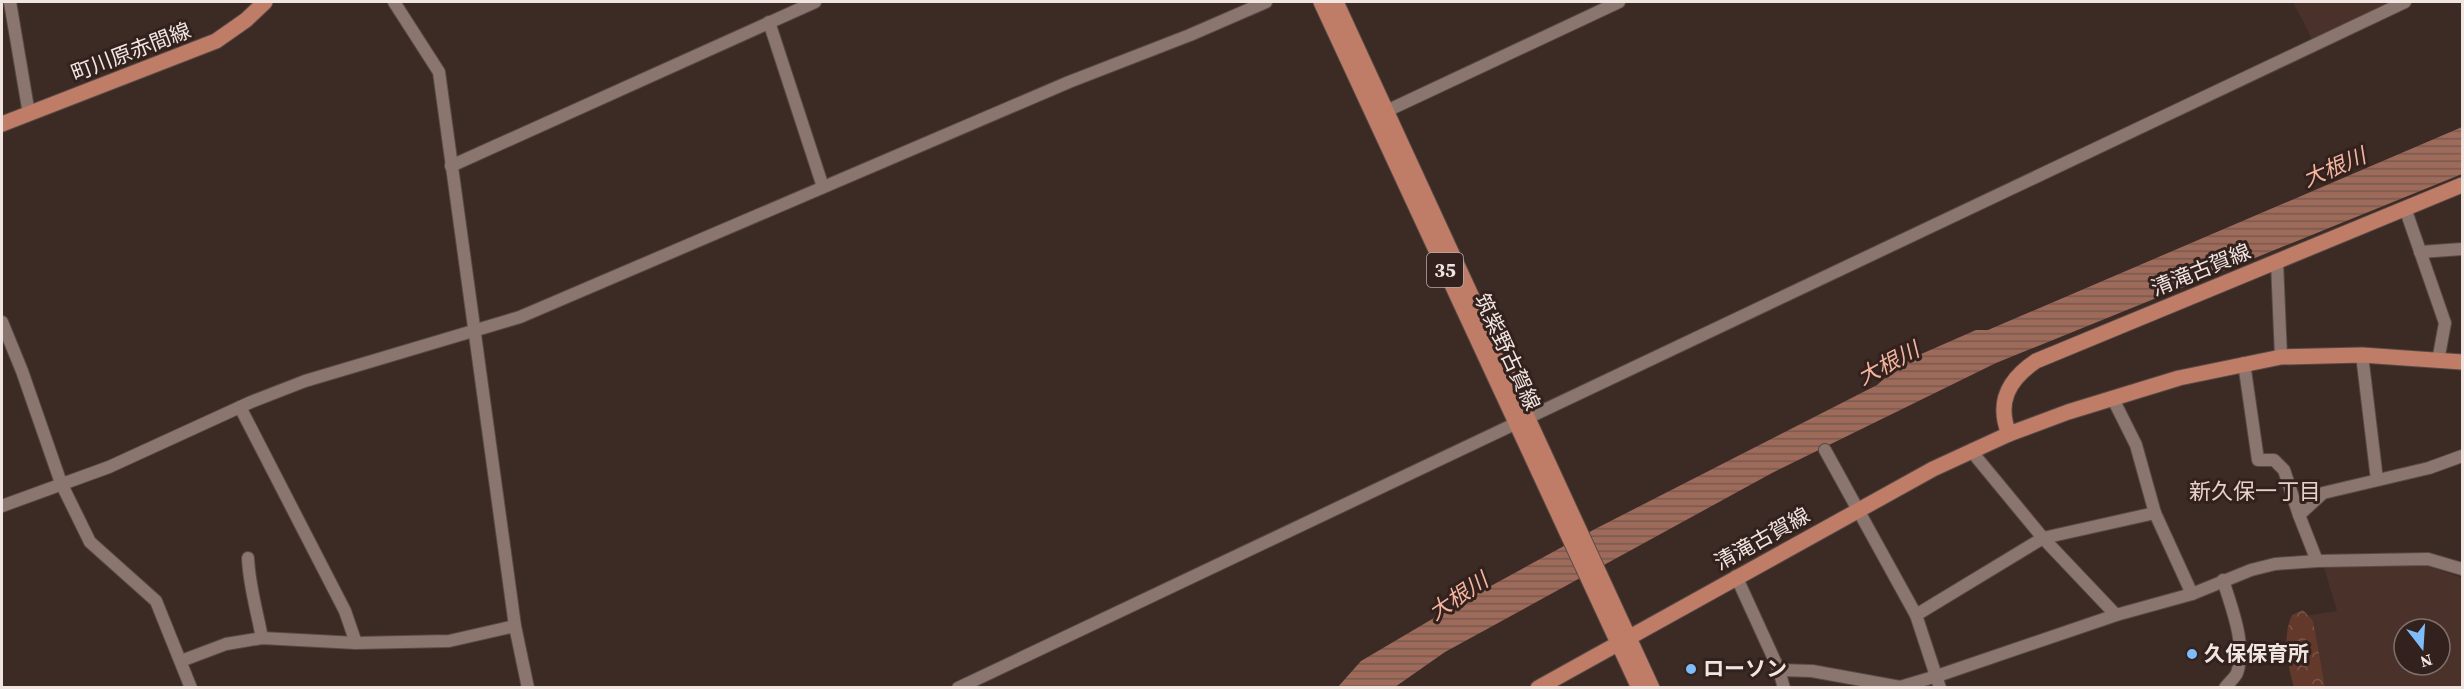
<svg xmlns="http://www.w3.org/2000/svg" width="2464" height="689" viewBox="0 0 2464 689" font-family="'Source Serif 4','Noto Sans JP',serif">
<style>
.built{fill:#4a322a;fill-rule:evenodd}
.forest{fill:url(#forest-crowns)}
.water{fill:url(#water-rules)}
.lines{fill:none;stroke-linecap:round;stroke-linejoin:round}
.minor-casing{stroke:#594a45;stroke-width:14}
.major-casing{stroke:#594a45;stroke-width:17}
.minor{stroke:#8a766f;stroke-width:12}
.major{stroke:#bf7d68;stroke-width:15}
.poi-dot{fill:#7fbdfa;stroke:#32211c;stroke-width:2}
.labels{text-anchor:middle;stroke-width:6;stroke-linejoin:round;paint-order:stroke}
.shield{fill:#32211c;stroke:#b8aaa7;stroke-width:1.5}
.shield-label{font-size:20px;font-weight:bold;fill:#f1e5e2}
.street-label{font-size:21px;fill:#f1e5e2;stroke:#32211c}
.poi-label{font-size:21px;font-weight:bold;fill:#f1e5e2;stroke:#32211c;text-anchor:start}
.water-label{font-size:22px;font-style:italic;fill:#f5b4a0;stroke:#32211c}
.neighbourhood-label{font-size:22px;fill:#e7d0c9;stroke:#32211c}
</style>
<defs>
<pattern id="forest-crowns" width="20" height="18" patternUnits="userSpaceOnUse" patternTransform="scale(1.5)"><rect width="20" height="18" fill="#63392b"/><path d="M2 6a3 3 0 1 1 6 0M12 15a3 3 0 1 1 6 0" fill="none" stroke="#7a5649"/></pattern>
<pattern id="water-rules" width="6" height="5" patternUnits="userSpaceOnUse" patternTransform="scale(1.5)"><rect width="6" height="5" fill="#9e6a5a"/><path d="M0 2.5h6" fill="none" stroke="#775950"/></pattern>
</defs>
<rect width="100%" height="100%" fill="#3c2b25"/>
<g class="built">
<polygon points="2293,2 2389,2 2312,39"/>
<path d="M 2421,564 L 2462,578 L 2462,687 L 2318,687 L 2305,616 L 2337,611 L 2324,567 ZM 2404,629 L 2440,629 L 2440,665 L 2404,665 Z"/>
</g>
<path class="forest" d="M 2303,610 L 2313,621 L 2325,687 L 2294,687 C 2287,664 2282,637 2292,615 Z"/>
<polygon class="water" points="2462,127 2462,174 1996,363 1772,473 1445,652 1395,687 1337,688 1361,661 1456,605 1595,529 1877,385 1903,362 1976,330 1988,330"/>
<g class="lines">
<g class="minor-casing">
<g id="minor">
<polyline points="10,2 29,114"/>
<polyline points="394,2 439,72 515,626 528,688"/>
<polyline points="769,22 823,187"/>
<polyline points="1378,115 1619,2"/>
<polyline points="451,166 815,2"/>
<polyline points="2405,208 2445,323 2438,361"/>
<polyline points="2420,252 2462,249"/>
<polyline points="2277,262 2281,357"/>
<polyline points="2,322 22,371 61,483 90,542 156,601 191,688"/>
<polyline points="2362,355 2377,480"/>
<polyline points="2244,363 2258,460 2274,460 2284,470 2299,515"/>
<polyline points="2112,397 2136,445 2155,513 2192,594"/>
<polyline points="240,407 345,611 356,643"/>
<polyline points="1973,449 1977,458 2043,538 2116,615"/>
<polyline points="1825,450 1916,615 1940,688"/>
<polyline points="2,506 109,467 251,402 305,381 520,317 1069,82 1190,35 1266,2"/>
<path d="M 248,558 C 249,585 257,611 262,638"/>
<polyline points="2317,561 2299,515 2323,493 2429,468 2462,456"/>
<polyline points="1736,576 1779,670 1812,671 1900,687 1937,676 2116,615 2192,594 2251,570 2275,564 2317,561 2428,559 2462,569"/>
<path d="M 2223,580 C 2231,607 2247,644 2237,673 C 2235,678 2228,683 2225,688"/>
<polyline points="1916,615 2043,538 2155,513"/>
<polyline points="181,661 226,644 262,638 356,643 449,641 515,626"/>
<polyline points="1779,670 1784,688"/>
<path d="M 958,688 C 1440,457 1923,232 2405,2"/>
</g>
</g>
<g class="major-casing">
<g id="major">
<polyline points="1321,2 1639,688"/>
<polyline points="1336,2 1652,688"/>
<polyline points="2,124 216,41 246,20 265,2"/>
<path d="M 2009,434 C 1996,402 2009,379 2036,361 L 2462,185"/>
<polyline points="1538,688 1933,469 2009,434 2068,412 2179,378 2281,357 2362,355 2462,362"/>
</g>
</g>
<use href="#minor" class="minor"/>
<use href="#major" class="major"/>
</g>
<g class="poi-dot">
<circle cx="2192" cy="654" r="6"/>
<circle cx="1691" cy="669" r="6"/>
</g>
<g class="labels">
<rect class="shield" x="1427" y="253" width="36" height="34" rx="4.5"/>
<g class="shield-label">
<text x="1445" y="277">35</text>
</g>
<g class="street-label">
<text transform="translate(131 52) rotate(-21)" y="7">町川原赤間線</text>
<text transform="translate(2201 270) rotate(-22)" y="7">清滝古賀線</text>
<text transform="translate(1507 352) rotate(65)" y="7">筑紫野古賀線</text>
<text transform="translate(1762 539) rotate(-29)" y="7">清滝古賀線</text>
</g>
<g class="poi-label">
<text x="2204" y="661">久保保育所</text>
<text x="1703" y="676">ローソン</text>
</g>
<g class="water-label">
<text transform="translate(2334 167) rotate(-23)" y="8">大根川</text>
<text transform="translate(1888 363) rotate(-28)" y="8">大根川</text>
<text transform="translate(1458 596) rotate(-34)" y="8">大根川</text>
</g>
<g class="neighbourhood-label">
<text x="2255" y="499">新久保一丁目</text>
</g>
</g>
<rect width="2464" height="689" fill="none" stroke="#f1e5e2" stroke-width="6"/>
<g transform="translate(2422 647) rotate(163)"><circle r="28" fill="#32211c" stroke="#7e6f6b" stroke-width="1.5"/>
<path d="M0-4.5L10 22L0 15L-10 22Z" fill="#7fbdfa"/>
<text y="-9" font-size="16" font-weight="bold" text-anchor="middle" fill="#f1e5e2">N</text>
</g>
</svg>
